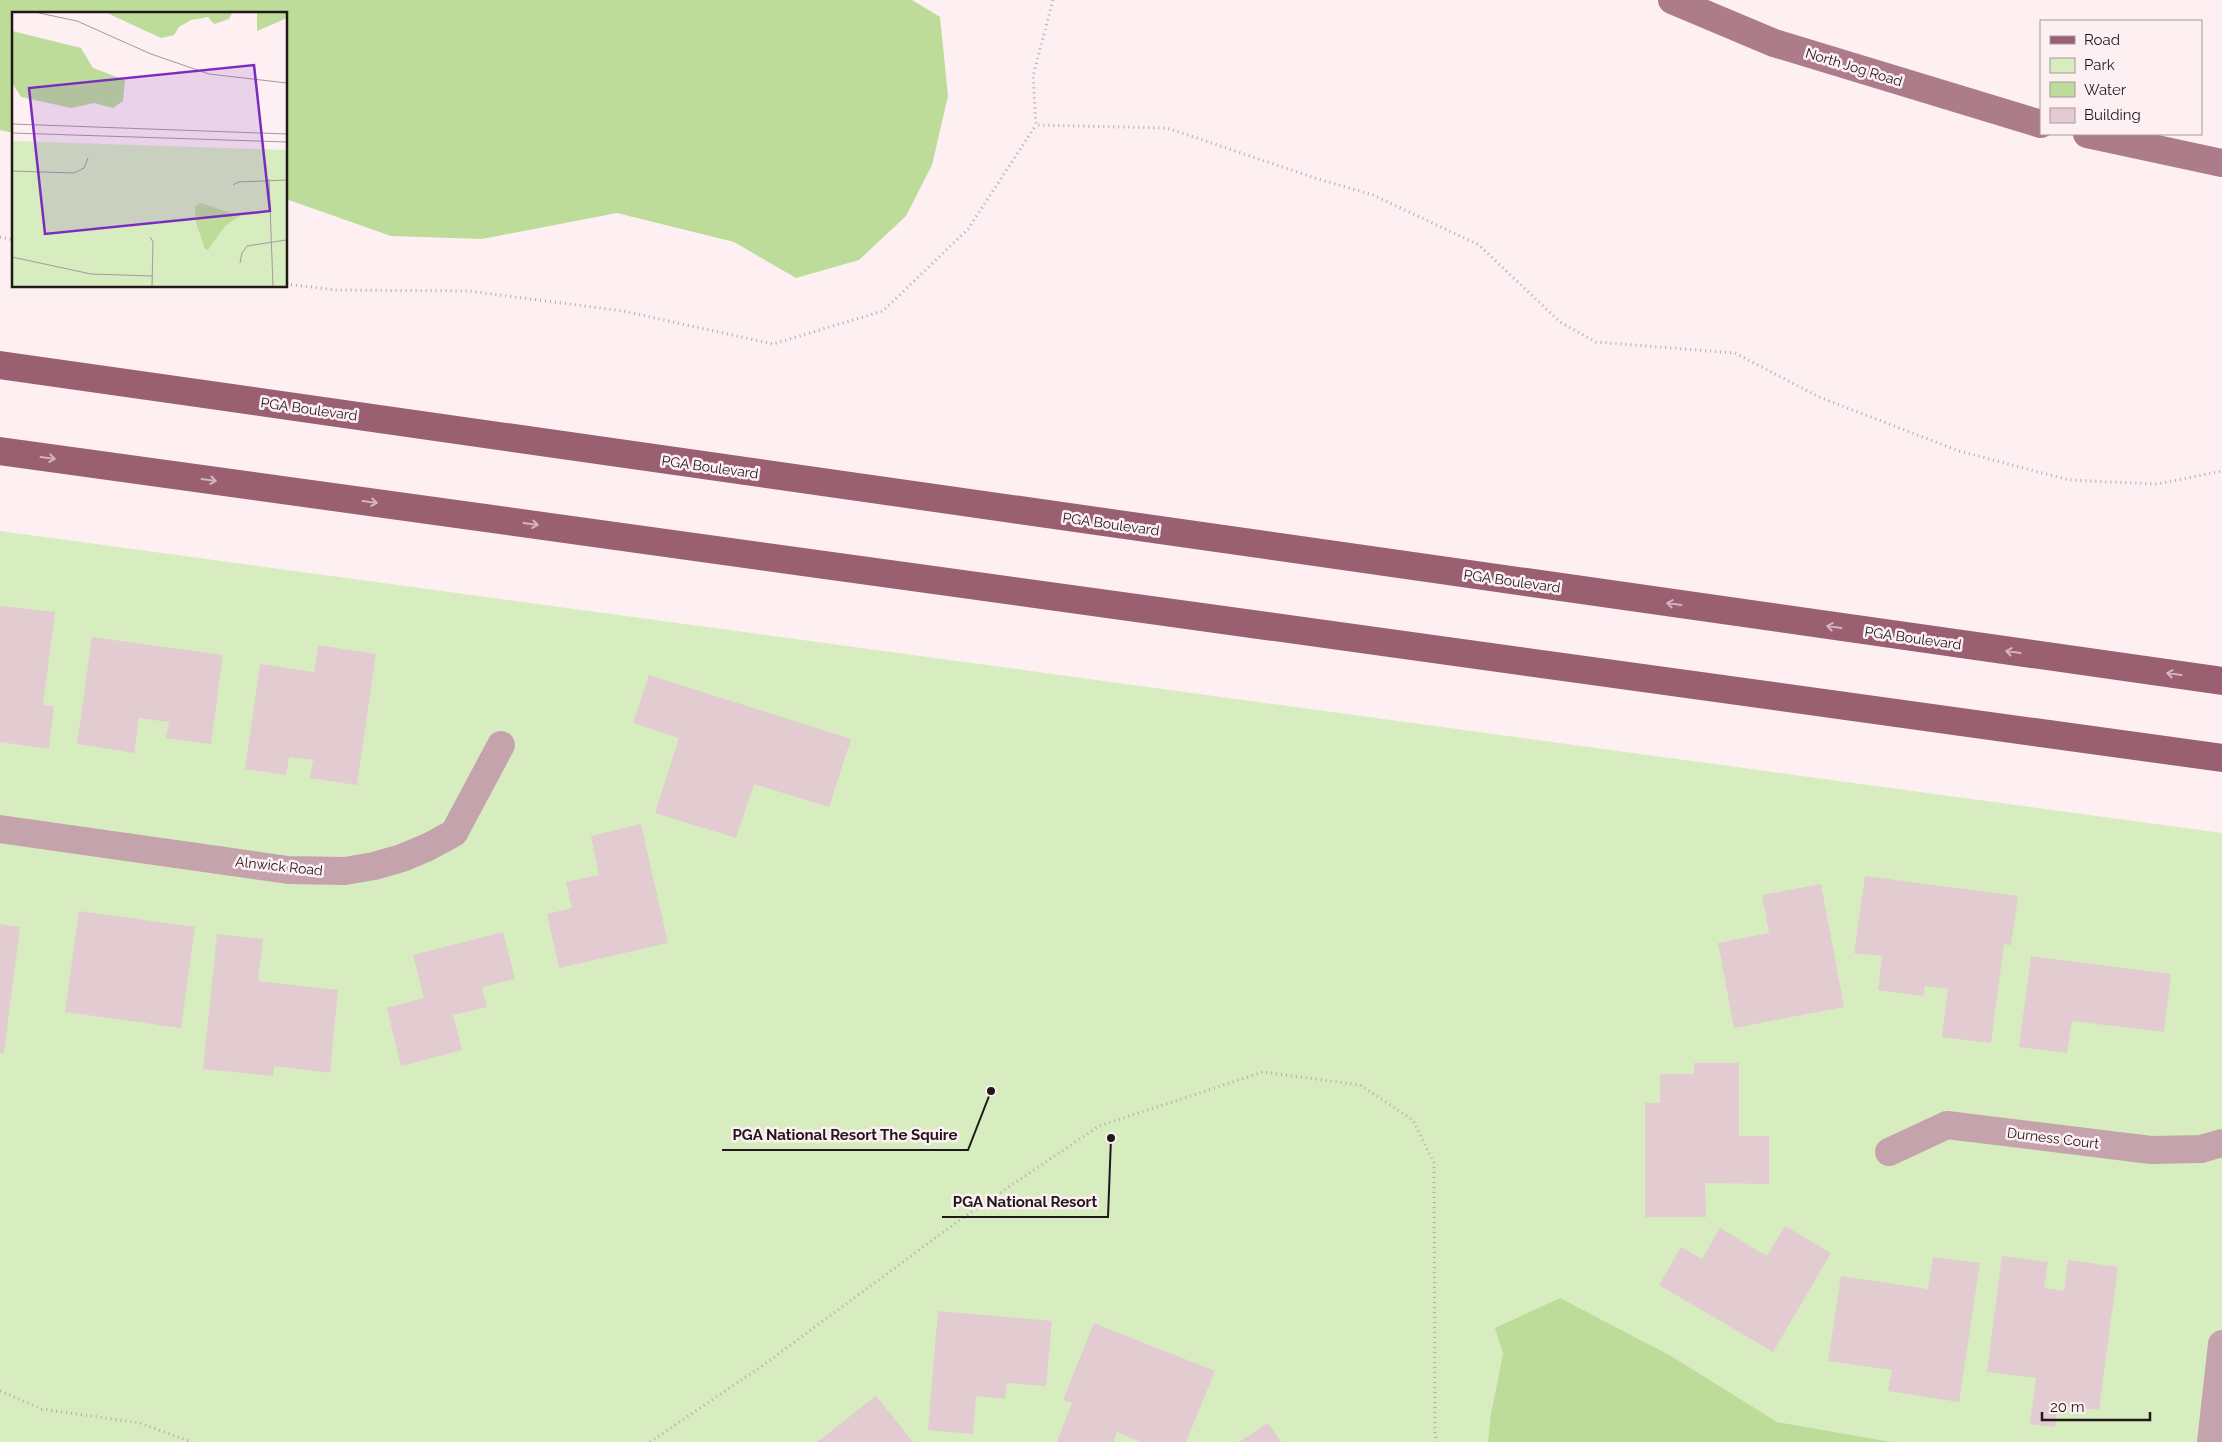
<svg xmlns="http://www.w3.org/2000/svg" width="2222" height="1442" viewBox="0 0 2222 1442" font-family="Raleway,sans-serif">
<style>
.green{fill:#d7edc0}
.water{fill:#bddc9a}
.building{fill:#e2cbd1}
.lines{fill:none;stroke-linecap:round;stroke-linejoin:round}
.path{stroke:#b5a9ac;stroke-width:3;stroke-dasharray:1 4;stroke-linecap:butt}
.street{stroke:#c5a3ad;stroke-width:28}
.secondary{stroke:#ad7c8b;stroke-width:28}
.primary{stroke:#9a6072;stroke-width:28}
.oneway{stroke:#d5b6bf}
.labels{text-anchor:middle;stroke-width:5;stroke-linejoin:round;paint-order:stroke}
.street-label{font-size:14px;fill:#20181b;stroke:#fdeff2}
.inset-road{fill:none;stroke:#a5999c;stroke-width:1}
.view{fill:#7b2cbf;fill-opacity:0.15;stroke:#7b2cbf;stroke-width:2.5}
.inset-edge{fill:none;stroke:#20181b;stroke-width:2.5}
.leader{fill:none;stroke:#20181b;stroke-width:2}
.callout-dot{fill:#20181b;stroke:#fdeff2;stroke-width:2}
.callout-label{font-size:15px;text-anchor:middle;font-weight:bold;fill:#20181b;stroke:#fdeff2;stroke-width:5;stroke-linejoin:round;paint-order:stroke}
</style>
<rect width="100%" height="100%" fill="#fdeff2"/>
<polygon class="green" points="0,531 2222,833 2222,1442 0,1442"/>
<g class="water">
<polygon points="0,0 912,0 940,17 948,96 932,165 906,216 859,260 796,278 734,242 617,213 482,239 391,236 286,199 286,14 14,14 14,133 0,130"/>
<polygon points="1560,1298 1671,1356 1777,1422 1891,1442 1488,1442 1491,1414 1503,1354 1495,1328"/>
</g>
<g class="building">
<polygon points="0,606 55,612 43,705 54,706 49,749 0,742"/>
<polygon points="92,637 223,655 211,744 166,738 169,722 139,718 134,753 77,744"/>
<polygon points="318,645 376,654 357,785 310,778 313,760 289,757 286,775 245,769 260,664 314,672"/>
<polygon points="649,675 851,739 829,807 754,784 736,838 655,813 679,738 633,723"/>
<polygon points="641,824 668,943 559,968 547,914 572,908 566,882 599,875 591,836"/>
<polygon points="1865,876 2018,896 2011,945 2004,944 1991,1043 1942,1037 1948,989 1925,986 1923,996 1878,990 1882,956 1854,953"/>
<polygon points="1821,884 1844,1007 1734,1028 1718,943 1769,933 1762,895"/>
<polygon points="79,911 195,927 181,1028 65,1012"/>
<polygon points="0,924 20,927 4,1053 0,1053"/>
<polygon points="503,932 515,979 482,987 487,1007 453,1015 462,1050 401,1066 387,1008 424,998 413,955"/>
<polygon points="217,934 263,939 258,981 338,990 330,1073 274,1066 273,1076 203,1069"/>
<polygon points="2031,956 2171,974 2164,1032 2072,1021 2067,1053 2019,1047"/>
<polygon points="1694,1063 1739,1063 1739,1136 1769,1136 1769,1184 1705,1183 1706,1217 1645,1217 1645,1103 1660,1103 1660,1074 1694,1074"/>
<polygon points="1785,1226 1831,1253 1773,1352 1659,1285 1681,1247 1702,1259 1720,1228 1767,1256"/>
<polygon points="2002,1256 2048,1262 2044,1288 2064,1291 2068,1260 2118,1267 2099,1410 2058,1405 2055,1427 2030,1424 2036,1378 1987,1372"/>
<polygon points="1933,1257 1980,1263 1959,1402 1888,1391 1892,1370 1828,1361 1841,1276 1928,1289"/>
<polygon points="938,1311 1052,1321 1046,1386 1007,1383 1005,1399 976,1396 973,1434 928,1430"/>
<polygon points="1094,1323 1215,1371 1186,1442 1141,1442 1117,1432 1113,1442 1057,1442 1072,1403 1063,1400"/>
<polygon points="876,1396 913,1442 817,1442"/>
<polygon points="1268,1423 1281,1442 1239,1442"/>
</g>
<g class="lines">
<g class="path">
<polyline points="1053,0 1033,76 1036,125 1167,128 1318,179 1373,195 1479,245 1560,322 1596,342 1735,353 1819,397 1959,451 2069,480 2157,484 2222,471"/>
<polyline points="0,237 14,240"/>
<polyline points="286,284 336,290 469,291 623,311 773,344 883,311 968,229 1036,125"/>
<polyline points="0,1391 42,1409 140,1423 192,1442"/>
<polyline points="650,1442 762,1366 957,1222 1099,1126 1263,1072 1360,1085 1413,1120 1434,1163 1435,1433 1437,1442"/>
</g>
<g class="street">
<polyline points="0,829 288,870 345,871 374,866 402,858 428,847 454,833 501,745"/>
<polyline points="1889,1152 1947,1125 2151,1150 2201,1149 2222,1143"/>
<polyline points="2211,1442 2222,1344"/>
</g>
<g class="secondary">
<polyline points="1672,0 1774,43 2041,124"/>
<polyline points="2087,134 2222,163"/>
</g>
<g class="primary">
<polyline points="0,365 2222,681"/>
<polyline points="0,451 2222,758"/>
</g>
</g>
<defs><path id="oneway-shaft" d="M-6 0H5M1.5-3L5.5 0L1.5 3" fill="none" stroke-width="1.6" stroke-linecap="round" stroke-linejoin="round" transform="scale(1.25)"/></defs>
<g class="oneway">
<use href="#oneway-shaft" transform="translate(48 458) rotate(8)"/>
<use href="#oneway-shaft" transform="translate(209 480) rotate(8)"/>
<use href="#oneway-shaft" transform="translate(370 502) rotate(8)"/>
<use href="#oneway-shaft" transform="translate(531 524) rotate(8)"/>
<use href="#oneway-shaft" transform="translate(1674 604) rotate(-172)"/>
<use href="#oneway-shaft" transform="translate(1834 627) rotate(-172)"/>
<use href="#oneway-shaft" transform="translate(2013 652) rotate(-172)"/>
<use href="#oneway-shaft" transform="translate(2174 674) rotate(-172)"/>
</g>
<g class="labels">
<g class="street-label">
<text transform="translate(1854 67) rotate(17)" y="5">North Jog Road</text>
<text transform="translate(309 409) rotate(8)" y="5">PGA Boulevard</text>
<text transform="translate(710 467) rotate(8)" y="5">PGA Boulevard</text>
<text transform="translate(1111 524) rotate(8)" y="5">PGA Boulevard</text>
<text transform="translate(1512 581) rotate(8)" y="5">PGA Boulevard</text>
<text transform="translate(1913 638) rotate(8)" y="5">PGA Boulevard</text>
<text transform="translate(279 866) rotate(6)" y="5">Alnwick Road</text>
<text transform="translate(2053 1138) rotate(7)" y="5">Durness Court</text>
</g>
</g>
<g transform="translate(12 12)">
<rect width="275" height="275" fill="#fdeff2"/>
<path d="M 0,129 L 275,138 L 275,274 L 0,274 Z" fill="#d7edc0"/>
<path d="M 95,1 L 220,1 L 217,7 L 202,12 L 196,5 L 179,8 L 167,15 L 162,23 L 149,26 ZM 245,1 L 275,1 L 275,6 L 245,19 ZM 0,19 L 69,36 L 81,56 L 113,68 L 111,89 L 101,96 L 82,91 L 59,96 L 9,85 L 0,71 ZM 189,191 L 228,204 L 213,214 L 196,238 L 193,237 L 184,211 L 183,195 Z" fill="#bddc9a"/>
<path class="inset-road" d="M 27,1 L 65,9 L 139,42 L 197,62 L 275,71M 0,112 L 275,122M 0,121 L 275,130M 0,159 L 62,161 L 72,156 L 76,146M 257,167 L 261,274M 221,173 L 226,170 L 275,168M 138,225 L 141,230 L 140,274M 0,245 L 79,262 L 141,264M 228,251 L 230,241 L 235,234 L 274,228"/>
<path class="view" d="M 242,53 L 258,199 L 33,222 L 17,76 Z"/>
<rect width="275" height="275" class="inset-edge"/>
</g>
<path class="leader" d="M991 1091L968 1150H722M1111 1138L1108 1217H942"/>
<g class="callout-dot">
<circle cx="991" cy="1091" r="5"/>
<circle cx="1111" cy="1138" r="5"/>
</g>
<g class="callout-label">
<text x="845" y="1140">PGA National Resort The Squire</text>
<text x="1025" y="1207">PGA National Resort</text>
</g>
<rect x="2040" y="20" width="162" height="115" fill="#fdeff2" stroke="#a5999c"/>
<rect x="2050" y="36" width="25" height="8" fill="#9a6072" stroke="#a5999c"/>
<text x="2084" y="45" font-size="15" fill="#20181b">Road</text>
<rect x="2050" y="58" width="25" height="15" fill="#d7edc0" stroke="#a5999c"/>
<text x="2084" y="70" font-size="15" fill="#20181b">Park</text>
<rect x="2050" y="82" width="25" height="15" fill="#bddc9a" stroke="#a5999c"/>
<text x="2084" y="95" font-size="15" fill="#20181b">Water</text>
<rect x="2050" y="108" width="25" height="15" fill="#e2cbd1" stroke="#a5999c"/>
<text x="2084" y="120" font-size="15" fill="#20181b">Building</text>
<path d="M2042 1412v8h108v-8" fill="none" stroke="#20181b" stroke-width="2.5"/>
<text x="2050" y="1412" font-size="15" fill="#20181b" stroke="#fdeff2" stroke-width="4" paint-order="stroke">20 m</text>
</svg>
